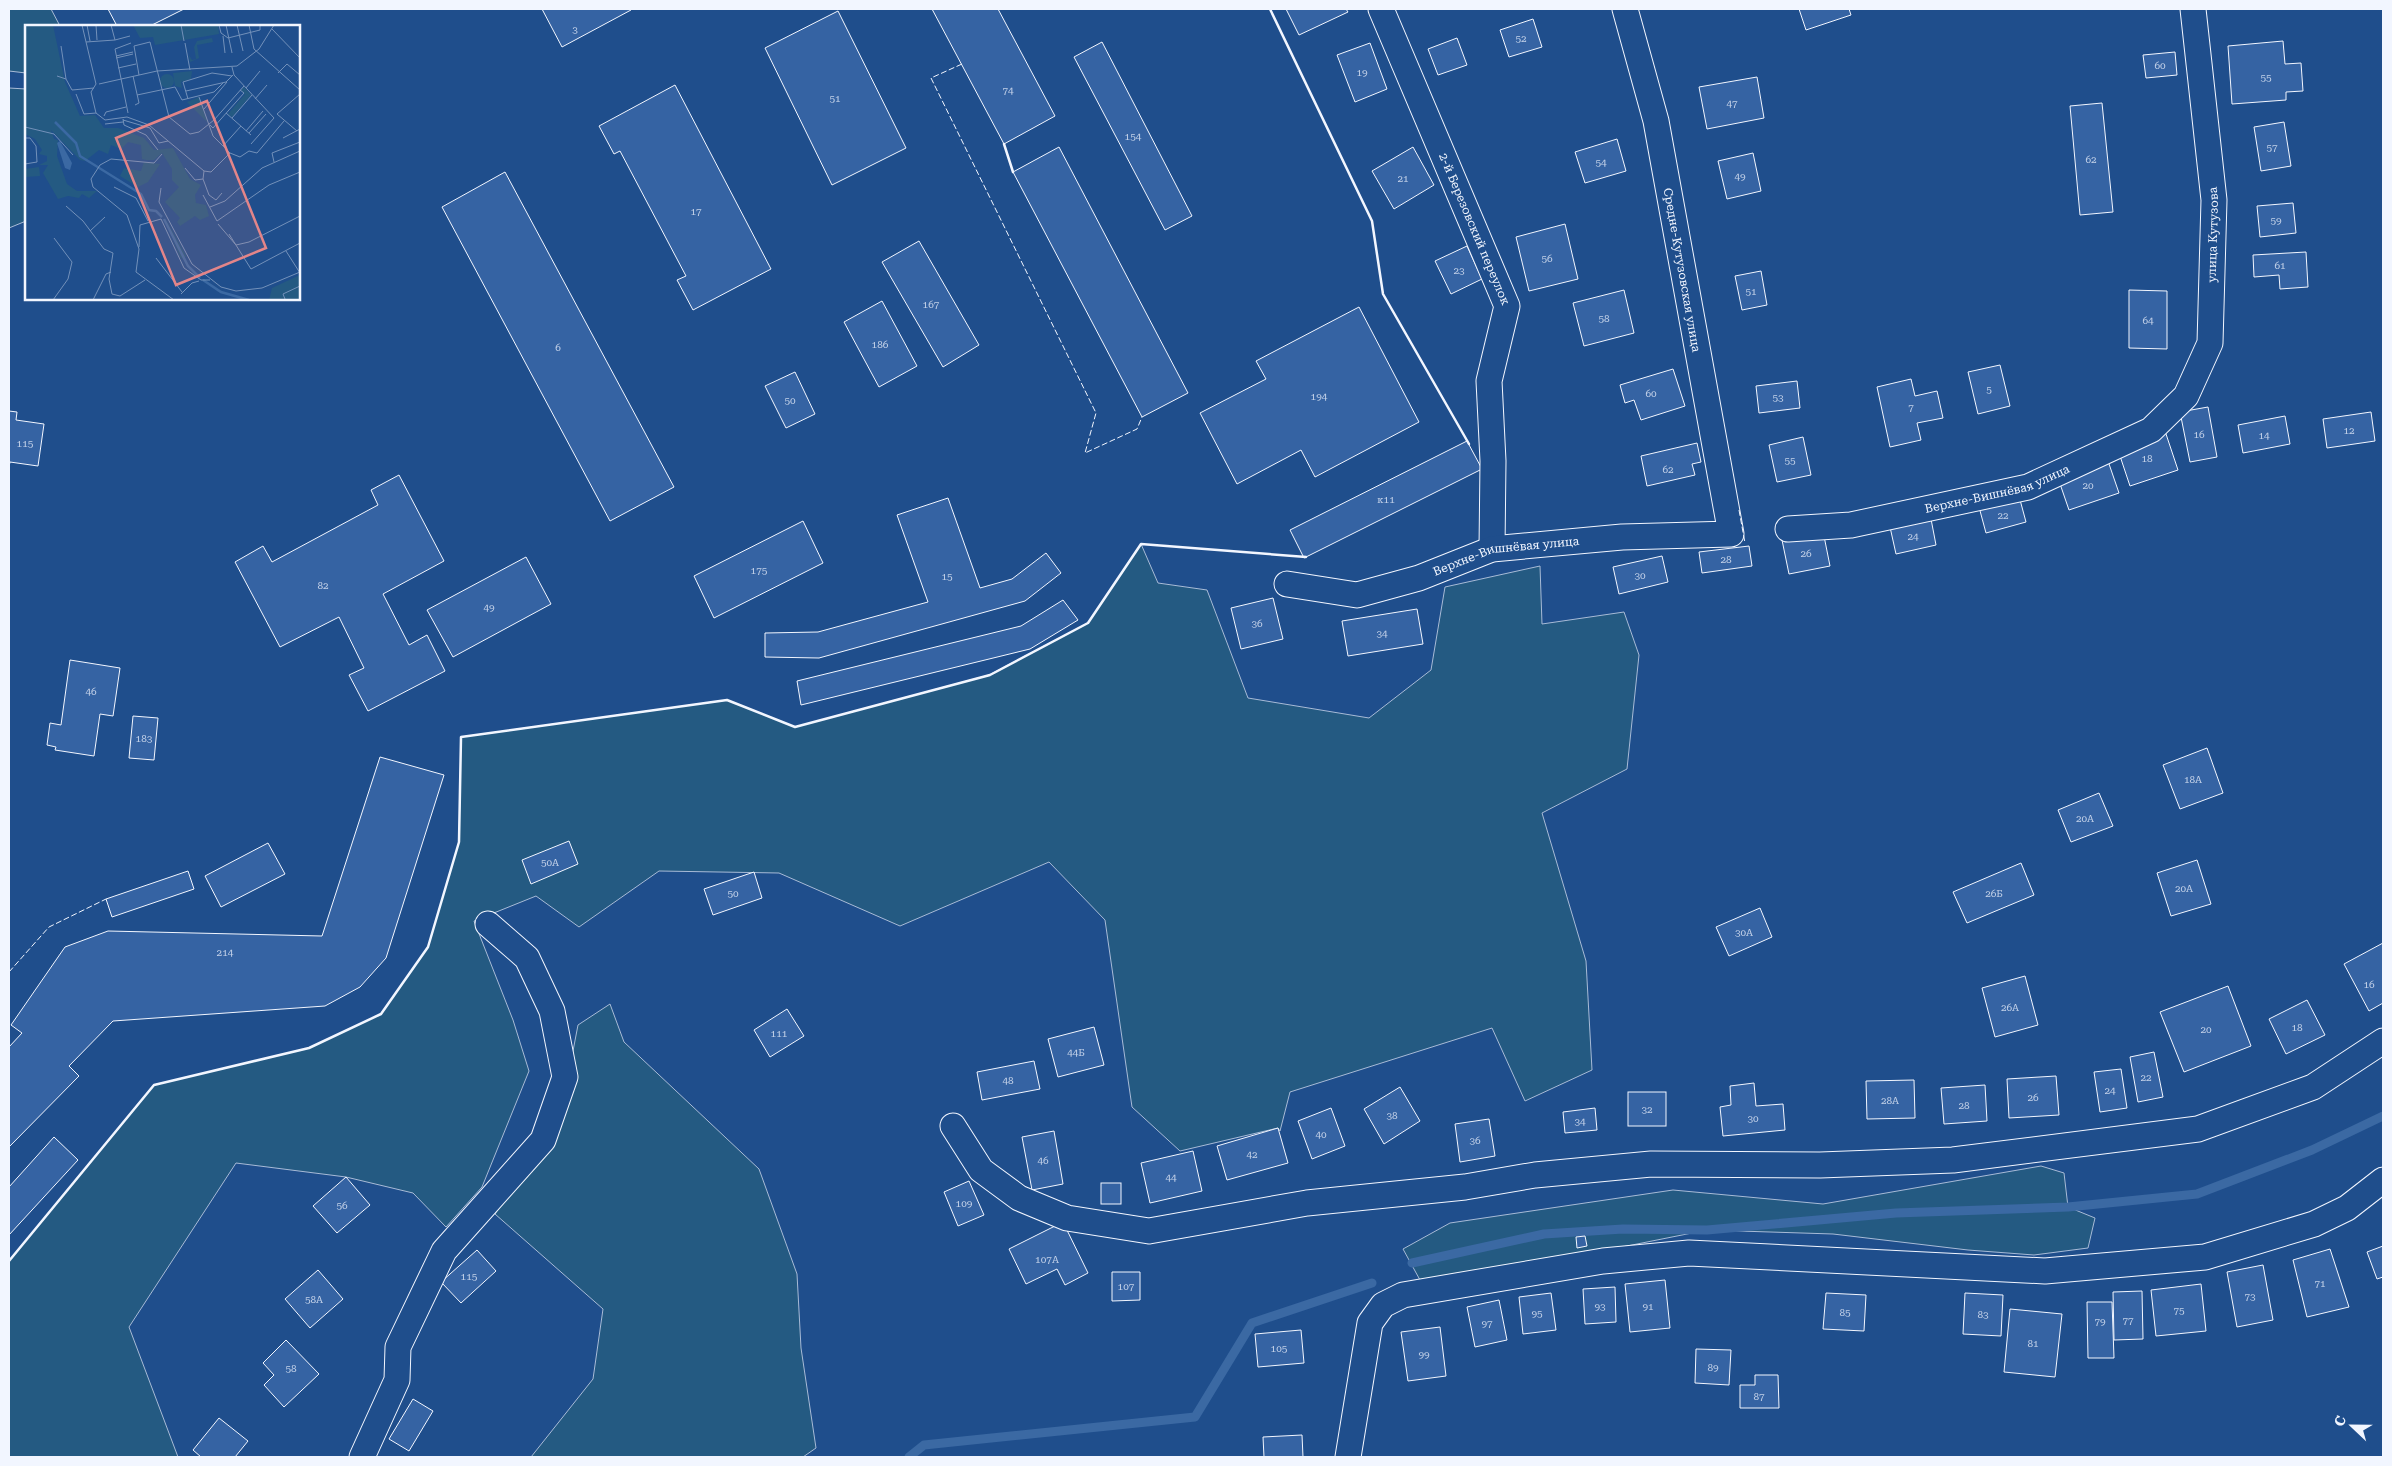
<svg xmlns="http://www.w3.org/2000/svg" width="2392" height="1466" viewBox="0 0 2392 1466" font-family="'Roboto Serif',serif">
<style>
.green{fill:#245a82;stroke:#a8bbd7}
.lines{fill:none;stroke-linecap:round;stroke-linejoin:round}
.stream{stroke:#3b69a3;stroke-width:9}
.building{fill:#3563a3;stroke:#f2f6ff}
.street-casing{stroke:#f2f6ff;stroke-width:27}
.street{stroke:#1f4e8c;stroke-width:25}
.fence{stroke:#f2f6ff;stroke-width:1;stroke-dasharray:6 2.5;stroke-linecap:butt}
.wall{stroke:#f2f6ff;stroke-width:2.5}
.labels{text-anchor:middle;stroke-width:4;stroke-linejoin:round;paint-order:stroke}
.number-label{font-size:10px;fill:#c3d1e8}
.street-label{font-size:12px;fill:#f2f6ff;stroke:#1f4e8c}
.inset-river{fill:none;stroke:#3b69a3;stroke-width:2.5}
.inset-road{fill:none;stroke:#7391ba;stroke-width:1}
.view{fill:#e38589;fill-opacity:0.15;stroke:#e38589;stroke-width:2.5}
.inset-edge{fill:none;stroke:#f2f6ff;stroke-width:2.5}
</style>
<rect width="100%" height="100%" fill="#1f4e8c"/>
<g class="green">
<polygon points="9,9 51,9 60,26 26,26 26,73 9,71"/>
<polygon points="9,88 26,89 26,221 9,228"/>
<polygon points="1141,544 1158,583 1207,590 1248,698 1369,718 1431,670 1445,587 1540,566 1542,624 1624,612 1639,655 1627,769 1542,813 1586,961 1592,1070 1525,1101 1492,1028 1290,1092 1280,1131 1278,1128 1180,1151 1132,1107 1105,920 1049,862 900,926 779,873 659,871 579,927 536,896 474,921 513,1020 529,1071 482,1187 446,1227 413,1193 346,1177 236,1163 129,1327 178,1457 9,1457 9,1261 154,1085 309,1048 381,1014 428,947 459,842 461,737 727,700 795,727 989,675 1088,623"/>
<polygon points="610,1004 624,1042 759,1169 797,1274 801,1348 816,1448 803,1457 531,1457 593,1379 603,1309 495,1214 561,1113 578,1025"/>
<polygon points="2041,1166 2064,1173 2068,1207 2095,1218 2088,1248 2034,1255 1968,1250 1833,1234 1707,1230 1477,1276 1420,1280 1403,1249 1450,1223 1673,1190 1823,1204"/>
</g>
<g class="lines">
<g class="stream">
<polyline points="1412,1263 1544,1234 1623,1229 1707,1230 1896,1213 2068,1207 2197,1194 2312,1150 2383,1116"/>
<polyline points="909,1457 924,1445 1195,1417 1252,1323 1372,1283"/>
</g>
</g>
<g class="building">
<polygon points="108,9 184,9 150,26 117,26"/>
<polygon points="542,9 630,9 631,10 562,47"/>
<polygon points="932,9 998,9 1055,116 1004,144"/>
<polygon points="1286,9 1346,9 1348,12 1299,35"/>
<polygon points="1799,9 1849,9 1851,15 1806,30"/>
<polygon points="838,11 906,148 832,185 765,48"/>
<polygon points="1533,19 1542,47 1509,57 1500,30"/>
<polygon points="1457,38 1467,65 1438,75 1428,49"/>
<polygon points="2283,41 2285,64 2301,63 2303,91 2286,92 2286,100 2232,104 2228,46"/>
<polygon points="1102,42 1192,216 1165,230 1074,57"/>
<polygon points="1370,43 1387,89 1355,102 1337,55"/>
<polygon points="2175,52 2177,75 2146,78 2143,55"/>
<polygon points="1757,77 1764,118 1707,129 1699,87"/>
<polygon points="675,85 771,269 693,310 677,280 686,276 620,151 614,154 599,126"/>
<polygon points="2102,103 2113,212 2080,215 2070,106"/>
<polygon points="2284,122 2291,166 2261,171 2254,127"/>
<polygon points="1617,139 1626,171 1585,183 1575,152"/>
<polygon points="1059,147 1188,393 1142,417 1013,172"/>
<polygon points="1413,147 1434,185 1394,209 1372,171"/>
<polygon points="1753,153 1761,191 1727,199 1718,161"/>
<polygon points="505,172 674,487 610,521 442,207"/>
<polygon points="2293,203 2296,233 2260,237 2257,206"/>
<polygon points="1565,224 1578,279 1529,291 1516,237"/>
<polygon points="919,241 979,345 943,367 882,262"/>
<polygon points="1467,246 1482,279 1451,294 1435,261"/>
<polygon points="2306,252 2308,287 2280,289 2279,275 2254,277 2253,255"/>
<polygon points="1761,271 1767,305 1742,310 1735,276"/>
<polygon points="1624,290 1634,333 1584,346 1573,303"/>
<polygon points="2129,290 2167,291 2167,349 2129,348"/>
<polygon points="882,301 917,366 879,387 844,322"/>
<polygon points="1359,307 1419,422 1315,477 1301,450 1237,484 1200,413 1266,379 1256,361"/>
<polygon points="2000,365 2010,406 1978,414 1968,372"/>
<polygon points="1673,369 1685,406 1641,420 1634,400 1625,403 1620,385"/>
<polygon points="795,372 815,414 786,428 765,386"/>
<polygon points="1911,379 1915,396 1937,391 1943,418 1917,423 1921,440 1890,447 1877,387"/>
<polygon points="1797,381 1800,408 1759,413 1756,386"/>
<polygon points="2208,407 2217,457 2190,462 2180,412"/>
<polygon points="9,411 17,412 16,420 44,424 38,466 10,462 9,467"/>
<polygon points="2371,412 2375,441 2327,448 2323,419"/>
<polygon points="2285,416 2290,444 2243,453 2238,425"/>
<polygon points="2165,431 2178,470 2130,486 2117,447"/>
<polygon points="1803,437 1811,475 1777,482 1769,445"/>
<polygon points="1467,441 1482,469 1304,558 1290,530"/>
<polygon points="1697,443 1701,462 1692,464 1695,475 1647,486 1641,456"/>
<polygon points="2108,461 2119,493 2069,510 2058,478"/>
<polygon points="399,475 444,561 383,594 409,645 427,635 445,671 368,711 349,675 364,668 339,617 280,647 235,562 263,546 272,562 378,505 371,490"/>
<polygon points="2019,496 2026,522 1986,533 1979,507"/>
<polygon points="948,498 980,588 1012,579 1046,553 1061,573 1025,601 819,658 765,657 765,633 818,632 928,602 897,515"/>
<polygon points="1931,519 1936,545 1896,554 1890,527"/>
<polygon points="803,521 823,563 714,618 694,576"/>
<polygon points="1823,531 1830,566 1789,574 1782,540"/>
<polygon points="1749,546 1752,566 1702,573 1699,552"/>
<polygon points="1662,556 1668,582 1619,594 1613,567"/>
<polygon points="526,557 551,604 453,657 427,610"/>
<polygon points="1273,598 1283,639 1241,649 1231,608"/>
<polygon points="1063,600 1078,620 1030,649 801,705 797,681 1021,626"/>
<polygon points="1417,609 1423,644 1348,656 1342,621"/>
<polygon points="70,660 120,668 113,716 100,714 94,756 55,750 56,747 47,745 50,723 61,725"/>
<polygon points="133,716 158,718 154,760 129,758"/>
<polygon points="2207,748 2223,793 2180,809 2163,765"/>
<polygon points="380,757 444,775 386,958 360,987 325,1006 113,1021 69,1066 79,1076 9,1147 9,1047 22,1033 11,1025 65,947 108,931 322,936"/>
<polygon points="2099,793 2113,826 2071,842 2058,810"/>
<polygon points="569,841 578,864 531,884 522,860"/>
<polygon points="268,843 285,874 221,907 205,876"/>
<polygon points="2197,860 2211,904 2171,916 2157,873"/>
<polygon points="2021,863 2034,895 1967,923 1953,892"/>
<polygon points="188,871 194,889 112,917 106,899"/>
<polygon points="754,872 762,898 713,915 704,889"/>
<polygon points="1760,908 1772,937 1729,956 1716,927"/>
<polygon points="2383,943 2383,1003 2369,1011 2344,964"/>
<polygon points="2025,976 2038,1025 1995,1037 1982,988"/>
<polygon points="2228,986 2251,1046 2184,1072 2160,1012"/>
<polygon points="2307,1000 2325,1035 2286,1054 2269,1019"/>
<polygon points="787,1009 804,1036 770,1057 754,1030"/>
<polygon points="1094,1027 1104,1065 1058,1077 1048,1039"/>
<polygon points="2154,1052 2163,1097 2138,1102 2130,1057"/>
<polygon points="1034,1061 1040,1089 982,1100 977,1072"/>
<polygon points="2121,1069 2127,1108 2100,1112 2094,1072"/>
<polygon points="2056,1076 2059,1115 2009,1118 2007,1079"/>
<polygon points="1914,1080 1915,1118 1867,1119 1866,1081"/>
<polygon points="1754,1083 1756,1106 1783,1104 1785,1130 1723,1136 1720,1107 1731,1105 1730,1086"/>
<polygon points="1985,1085 1987,1121 1944,1124 1941,1088"/>
<polygon points="1400,1087 1420,1121 1384,1144 1364,1109"/>
<rect x="1628" y="1092" width="38" height="34"/>
<polygon points="1331,1108 1345,1146 1312,1159 1298,1121"/>
<polygon points="1595,1108 1597,1130 1565,1133 1563,1112"/>
<polygon points="1489,1119 1495,1156 1460,1162 1455,1124"/>
<polygon points="1278,1128 1288,1163 1227,1180 1217,1146"/>
<polygon points="1054,1131 1063,1184 1032,1190 1022,1137"/>
<polygon points="54,1137 78,1160 9,1235 9,1187"/>
<polygon points="1193,1151 1202,1191 1150,1203 1141,1163"/>
<polygon points="346,1177 370,1205 337,1233 313,1206"/>
<polygon points="969,1181 984,1215 958,1226 944,1192"/>
<rect x="1101" y="1183" width="20" height="21"/>
<polygon points="1063,1222 1088,1273 1065,1285 1057,1269 1026,1284 1009,1249"/>
<polygon points="1585,1236 1587,1246 1577,1248 1576,1237"/>
<polygon points="2383,1246 2383,1277 2377,1279 2367,1252"/>
<polygon points="2330,1249 2349,1307 2307,1317 2293,1260"/>
<polygon points="477,1250 496,1271 461,1303 441,1282"/>
<polygon points="2263,1265 2273,1320 2237,1327 2227,1272"/>
<polygon points="318,1270 343,1299 310,1328 285,1299"/>
<polygon points="1112,1272 1140,1272 1140,1300 1112,1301"/>
<polygon points="1665,1280 1670,1328 1630,1332 1625,1284"/>
<polygon points="2201,1284 2206,1331 2156,1336 2151,1290"/>
<polygon points="1615,1287 1616,1322 1585,1324 1583,1289"/>
<polygon points="2142,1291 2143,1339 2114,1340 2113,1292"/>
<polygon points="1551,1293 1556,1330 1523,1334 1519,1297"/>
<polygon points="1826,1293 1866,1295 1864,1331 1823,1329"/>
<polygon points="1965,1293 2003,1295 2001,1336 1963,1334"/>
<polygon points="1499,1300 1507,1340 1475,1347 1467,1307"/>
<polygon points="2087,1302 2112,1302 2114,1358 2088,1358"/>
<polygon points="2010,1309 2062,1314 2055,1377 2004,1372"/>
<polygon points="1440,1327 1446,1376 1408,1381 1401,1332"/>
<polygon points="1301,1330 1304,1363 1258,1367 1255,1334"/>
<polygon points="286,1340 319,1374 284,1407 264,1385 274,1375 263,1363"/>
<polygon points="1696,1349 1731,1350 1729,1385 1695,1383"/>
<polygon points="1755,1375 1778,1375 1779,1408 1740,1408 1740,1385 1755,1385"/>
<polygon points="413,1399 433,1411 409,1451 389,1439"/>
<polygon points="219,1418 248,1441 235,1457 201,1457 193,1450"/>
<polygon points="1302,1435 1303,1457 1264,1457 1263,1437"/>
</g>
<g class="lines">
<g class="street-casing">
<g id="street">
<path id="s1" d="M 1381,9 L 1507,306 L 1489,381 L 1493,461 L 1492,549"/>
<path id="s2" d="M 1788,529 L 1851,525 L 2028,487 L 2151,430 L 2186,396 L 2210,343 L 2214,200 L 2193,9"/>
<path id="s3" d="M 1287,584 L 1357,595 L 1419,578 L 1492,549 L 1622,537 L 1731,534 L 1656,121 L 1625,9"/>
<polyline points="953,1126 981,1170 1019,1198 1067,1218 1149,1231 1307,1203 1465,1187 1535,1175 1651,1164 1820,1165 1953,1160 2198,1129 2313,1087 2383,1041"/>
<polyline points="362,1457 397,1380 398,1347 444,1251 543,1140 565,1077 552,1011 527,958 488,924"/>
<polyline points="1348,1457 1370,1323 1383,1305 1403,1295 1603,1261 1689,1253 2045,1271 2205,1257 2314,1224 2347,1208 2383,1180"/>
</g>
</g>
<use href="#street" class="street"/>
<g class="fence">
<polyline points="962,64 931,78 1096,413 1085,453 1137,429 1142,417"/>
<polyline points="1739,510 1745,543"/>
<polyline points="9,972 49,927 106,899"/>
</g>
<g class="wall">
<polyline points="1270,9 1372,221 1383,294 1469,444"/>
<polyline points="1004,144 1013,172"/>
<polyline points="9,1261 154,1085 309,1048 381,1014 428,947 459,842 461,737 727,700 795,727 990,675 1088,623 1141,544 1306,557"/>
</g>
</g>
<g class="labels">
<g class="number-label">
<text x="575" y="33">3</text>
<text x="1521" y="42">52</text>
<text x="2160" y="69">60</text>
<text x="1362" y="76">19</text>
<text x="2266" y="81">55</text>
<text x="1008" y="94">74</text>
<text x="835" y="102">51</text>
<text x="1732" y="107">47</text>
<text x="1133" y="140">154</text>
<text x="2272" y="151">57</text>
<text x="2091" y="163">62</text>
<text x="1601" y="166">54</text>
<text x="1740" y="180">49</text>
<text x="1403" y="182">21</text>
<text x="696" y="215">17</text>
<text x="2276" y="224">59</text>
<text x="1547" y="262">56</text>
<text x="2280" y="269">61</text>
<text x="1459" y="274">23</text>
<text x="1751" y="295">51</text>
<text x="931" y="308">167</text>
<text x="1604" y="322">58</text>
<text x="2148" y="324">64</text>
<text x="880" y="348">186</text>
<text x="558" y="351">6</text>
<text x="1989" y="393">5</text>
<text x="1651" y="397">60</text>
<text x="1319" y="400">194</text>
<text x="1778" y="401">53</text>
<text x="790" y="404">50</text>
<text x="1911" y="411">7</text>
<text x="2349" y="434">12</text>
<text x="2199" y="438">16</text>
<text x="2264" y="439">14</text>
<text x="25" y="447">115</text>
<text x="2147" y="462">18</text>
<text x="1790" y="464">55</text>
<text x="1668" y="473">62</text>
<text x="2088" y="489">20</text>
<text x="1386" y="503">к11</text>
<text x="2003" y="519">22</text>
<text x="1913" y="540">24</text>
<text x="1806" y="557">26</text>
<text x="1726" y="563">28</text>
<text x="759" y="574">175</text>
<text x="1640" y="579">30</text>
<text x="947" y="580">15</text>
<text x="323" y="589">82</text>
<text x="489" y="611">49</text>
<text x="1257" y="627">36</text>
<text x="1382" y="637">34</text>
<text x="91" y="695">46</text>
<text x="144" y="742">183</text>
<text x="2193" y="783">18А</text>
<text x="2085" y="822">20А</text>
<text x="550" y="866">50А</text>
<text x="2184" y="892">20А</text>
<text x="733" y="897">50</text>
<text x="1994" y="897">26Б</text>
<text x="1744" y="936">30А</text>
<text x="225" y="956">214</text>
<text x="2369" y="988">16</text>
<text x="2010" y="1011">26А</text>
<text x="2297" y="1031">18</text>
<text x="2206" y="1033">20</text>
<text x="779" y="1037">111</text>
<text x="1076" y="1056">44Б</text>
<text x="2146" y="1081">22</text>
<text x="1008" y="1084">48</text>
<text x="2110" y="1094">24</text>
<text x="2033" y="1101">26</text>
<text x="1890" y="1104">28А</text>
<text x="1964" y="1109">28</text>
<text x="1647" y="1113">32</text>
<text x="1392" y="1119">38</text>
<text x="1753" y="1122">30</text>
<text x="1580" y="1125">34</text>
<text x="1321" y="1138">40</text>
<text x="1475" y="1144">36</text>
<text x="1252" y="1158">42</text>
<text x="1043" y="1164">46</text>
<text x="1171" y="1181">44</text>
<text x="964" y="1207">109</text>
<text x="342" y="1209">56</text>
<text x="1047" y="1263">107А</text>
<text x="469" y="1280">115</text>
<text x="2320" y="1287">71</text>
<text x="1126" y="1290">107</text>
<text x="2250" y="1300">73</text>
<text x="314" y="1303">58А</text>
<text x="1600" y="1310">93</text>
<text x="1648" y="1310">91</text>
<text x="2179" y="1314">75</text>
<text x="1845" y="1316">85</text>
<text x="1537" y="1317">95</text>
<text x="1983" y="1318">83</text>
<text x="2128" y="1324">77</text>
<text x="2100" y="1325">79</text>
<text x="1487" y="1327">97</text>
<text x="2033" y="1347">81</text>
<text x="1279" y="1352">105</text>
<text x="1424" y="1358">99</text>
<text x="1713" y="1371">89</text>
<text x="291" y="1372">58</text>
<text x="1759" y="1400">87</text>
</g>
<g class="street-label">
<text dy="4" stroke="none"><textPath href="#s1" startOffset="239">2-й Березовский переулок</textPath></text>
<text dy="4" stroke="none"><textPath href="#s2" startOffset="595">улица Кутузова</textPath></text>
<text transform="translate(1682 270) rotate(80)" y="4">Средне-Кутузовская улица</text>
<text dy="4" stroke="none"><textPath href="#s2" startOffset="214">Верхне-Вишнёвая улица</textPath></text>
<text dy="4" stroke="none"><textPath href="#s3" startOffset="226">Верхне-Вишнёвая улица</textPath></text>
</g>
</g>
<g transform="translate(25 25)">
<rect width="275" height="275" fill="#1f4e8c"/>
<path d="M 0,0 L 28,0 L 40,57 L 55,91 L 70,90 L 79,103 L 93,103 L 119,113 L 129,125 L 148,123 L 165,154 L 176,160 L 170,170 L 171,178 L 181,180 L 184,191 L 175,195 L 170,191 L 155,201 L 152,197 L 155,193 L 140,177 L 154,162 L 147,155 L 147,144 L 137,128 L 129,135 L 121,135 L 117,134 L 116,120 L 103,117 L 96,124 L 86,120 L 83,129 L 74,125 L 60,136 L 55,135 L 26,105 L 29,114 L 33,115 L 32,131 L 42,159 L 52,166 L 72,166 L 64,173 L 57,169 L 54,173 L 43,171 L 33,174 L 18,148 L 23,140 L 14,140 L 22,136 L 22,131 L 14,129 L 17,125 L 10,114 L 0,109 ZM 108,0 L 193,0 L 194,9 L 130,20 L 128,12 L 115,13 ZM 187,13 L 188,17 L 172,20 L 174,33 L 165,37 L 164,30 L 167,35 L 171,34 L 169,22 L 172,16 ZM 167,46 L 166,54 L 156,57 L 157,63 L 150,61 L 148,48 ZM135 56a7 7 0 1 1 14 0a7 7 0 1 1-14 0ZM 219,62 L 226,70 L 207,92 L 203,89 L 220,69 L 216,65 ZM 174,72 L 182,97 L 162,77 ZM 119,137 L 135,139 L 123,157 L 113,162 L 95,151 L 99,143 L 116,146 ZM 14,142 L 15,151 L 0,152 L 0,144 ZM 140,193 L 161,231 L 159,235 L 155,232 ZM 275,250 L 275,275 L 244,275 L 247,263 Z" fill="#245a82"/>
<path d="M 35,116 L 47,138 L 45,145 L 40,143 L 32,118 Z" fill="#3b69a3"/>
<path class="inset-river" d="M 30,97 L 51,118 L 55,131 L 116,169 L 124,185 L 131,186 L 137,192M 139,194 L 163,241 L 175,253M 178,255 L 196,267 L 224,275"/>
<path class="inset-road" d="M 57,0 L 71,59 L 66,67 L 71,88 L 80,95 L 102,92 L 124,100 L 179,146 L 186,147 L 205,128 L 215,132 L 224,126 L 232,128 L 259,96M 62,0 L 65,16M 71,0 L 72,15M 156,0 L 159,16M 194,0 L 196,8 L 203,13 L 235,5 L 235,0M 201,0 L 207,28M 212,0 L 218,26M 224,0 L 229,24 L 275,65M 247,4 L 275,33M 198,11 L 200,28M 90,15 L 105,11M 61,17 L 90,15 L 86,0M 160,18 L 165,45M 91,31 L 108,27M 91,33 L 108,29M 207,42 L 209,50 L 249,93 L 226,119M 93,43 L 111,39M 253,48 L 262,39 L 275,50M 114,50 L 109,21 L 125,17 L 144,92 L 165,109 L 174,107 L 189,95 L 219,61M 32,51 L 41,54 L 36,21M 108,51 L 114,78 L 110,80M 41,54 L 47,65 L 69,63M 74,59 L 132,46 L 212,41 L 234,24 L 249,0M 221,63 L 235,46M 161,66 L 201,57 L 208,50M 51,69 L 59,89 L 71,88M 112,70 L 150,62 L 157,75 L 189,67 L 198,58M 174,72 L 188,111 L 205,128M 163,74 L 158,57 L 187,48 L 207,51M 230,74 L 242,60M 179,84 L 202,57M 103,88 L 90,24 L 106,18M 201,88 L 226,110M 79,91 L 81,87 L 101,82M 207,93 L 227,70M 98,94 L 99,100 L 121,110 L 133,125M 98,95 L 125,103 L 134,118 L 143,116M 80,99 L 98,97M 185,100 L 188,103 L 219,68 L 215,65M 0,102 L 29,109 L 48,130M 221,106 L 238,86M 272,106 L 252,89 L 275,69M 224,108 L 241,89M 0,113 L 5,113 L 11,121 L 12,137 L 0,139M 258,113 L 275,104M 198,121 L 216,101M 137,129 L 129,138 L 86,134 L 75,140 L 66,154 L 68,162 L 102,190 L 114,224 L 111,247 L 149,275M 249,137 L 247,128 L 275,117M 160,143 L 170,155 L 178,154M 179,146 L 178,154 L 184,170 L 191,175 L 197,168M 89,162 L 111,173 L 123,196M 136,163 L 134,177 L 167,239 L 196,262 L 211,266 L 237,263 L 275,247M 178,170 L 192,196 L 244,160 L 275,147M 41,181 L 58,196 L 79,224 L 88,228 L 84,254 L 87,269 L 95,271 L 120,255M 185,182 L 200,176 L 237,143 L 275,126M 193,199 L 211,220M 65,206 L 80,192M 204,209 L 226,244 L 275,218M 211,220 L 224,217 L 275,191M 114,222 L 115,200 L 136,194 L 159,243 L 176,255 L 185,255M 261,226 L 275,248M 131,233 L 157,267M 156,269 L 167,258 L 174,256M 260,274 L 258,269 L 275,261M 28,275 L 43,254 L 47,237 L 29,213M 68,275 L 81,249 L 86,247"/>
<path class="view" d="M 182,76 L 241,223 L 151,260 L 91,113 Z"/>
<rect width="275" height="275" class="inset-edge"/>
</g>
<rect width="2392" height="1466" fill="none" stroke="#f2f6ff" stroke-width="20"/>
<g transform="translate(2352 1426) rotate(292)" stroke="#1f4e8c" stroke-width="4" paint-order="stroke">
<path d="M0-4L9 19L0 12L-9 19Z" fill="#f2f6ff"/>
<text y="-8" font-size="14" font-weight="bold" text-anchor="middle" fill="#f2f6ff">С</text>
</g>
</svg>
